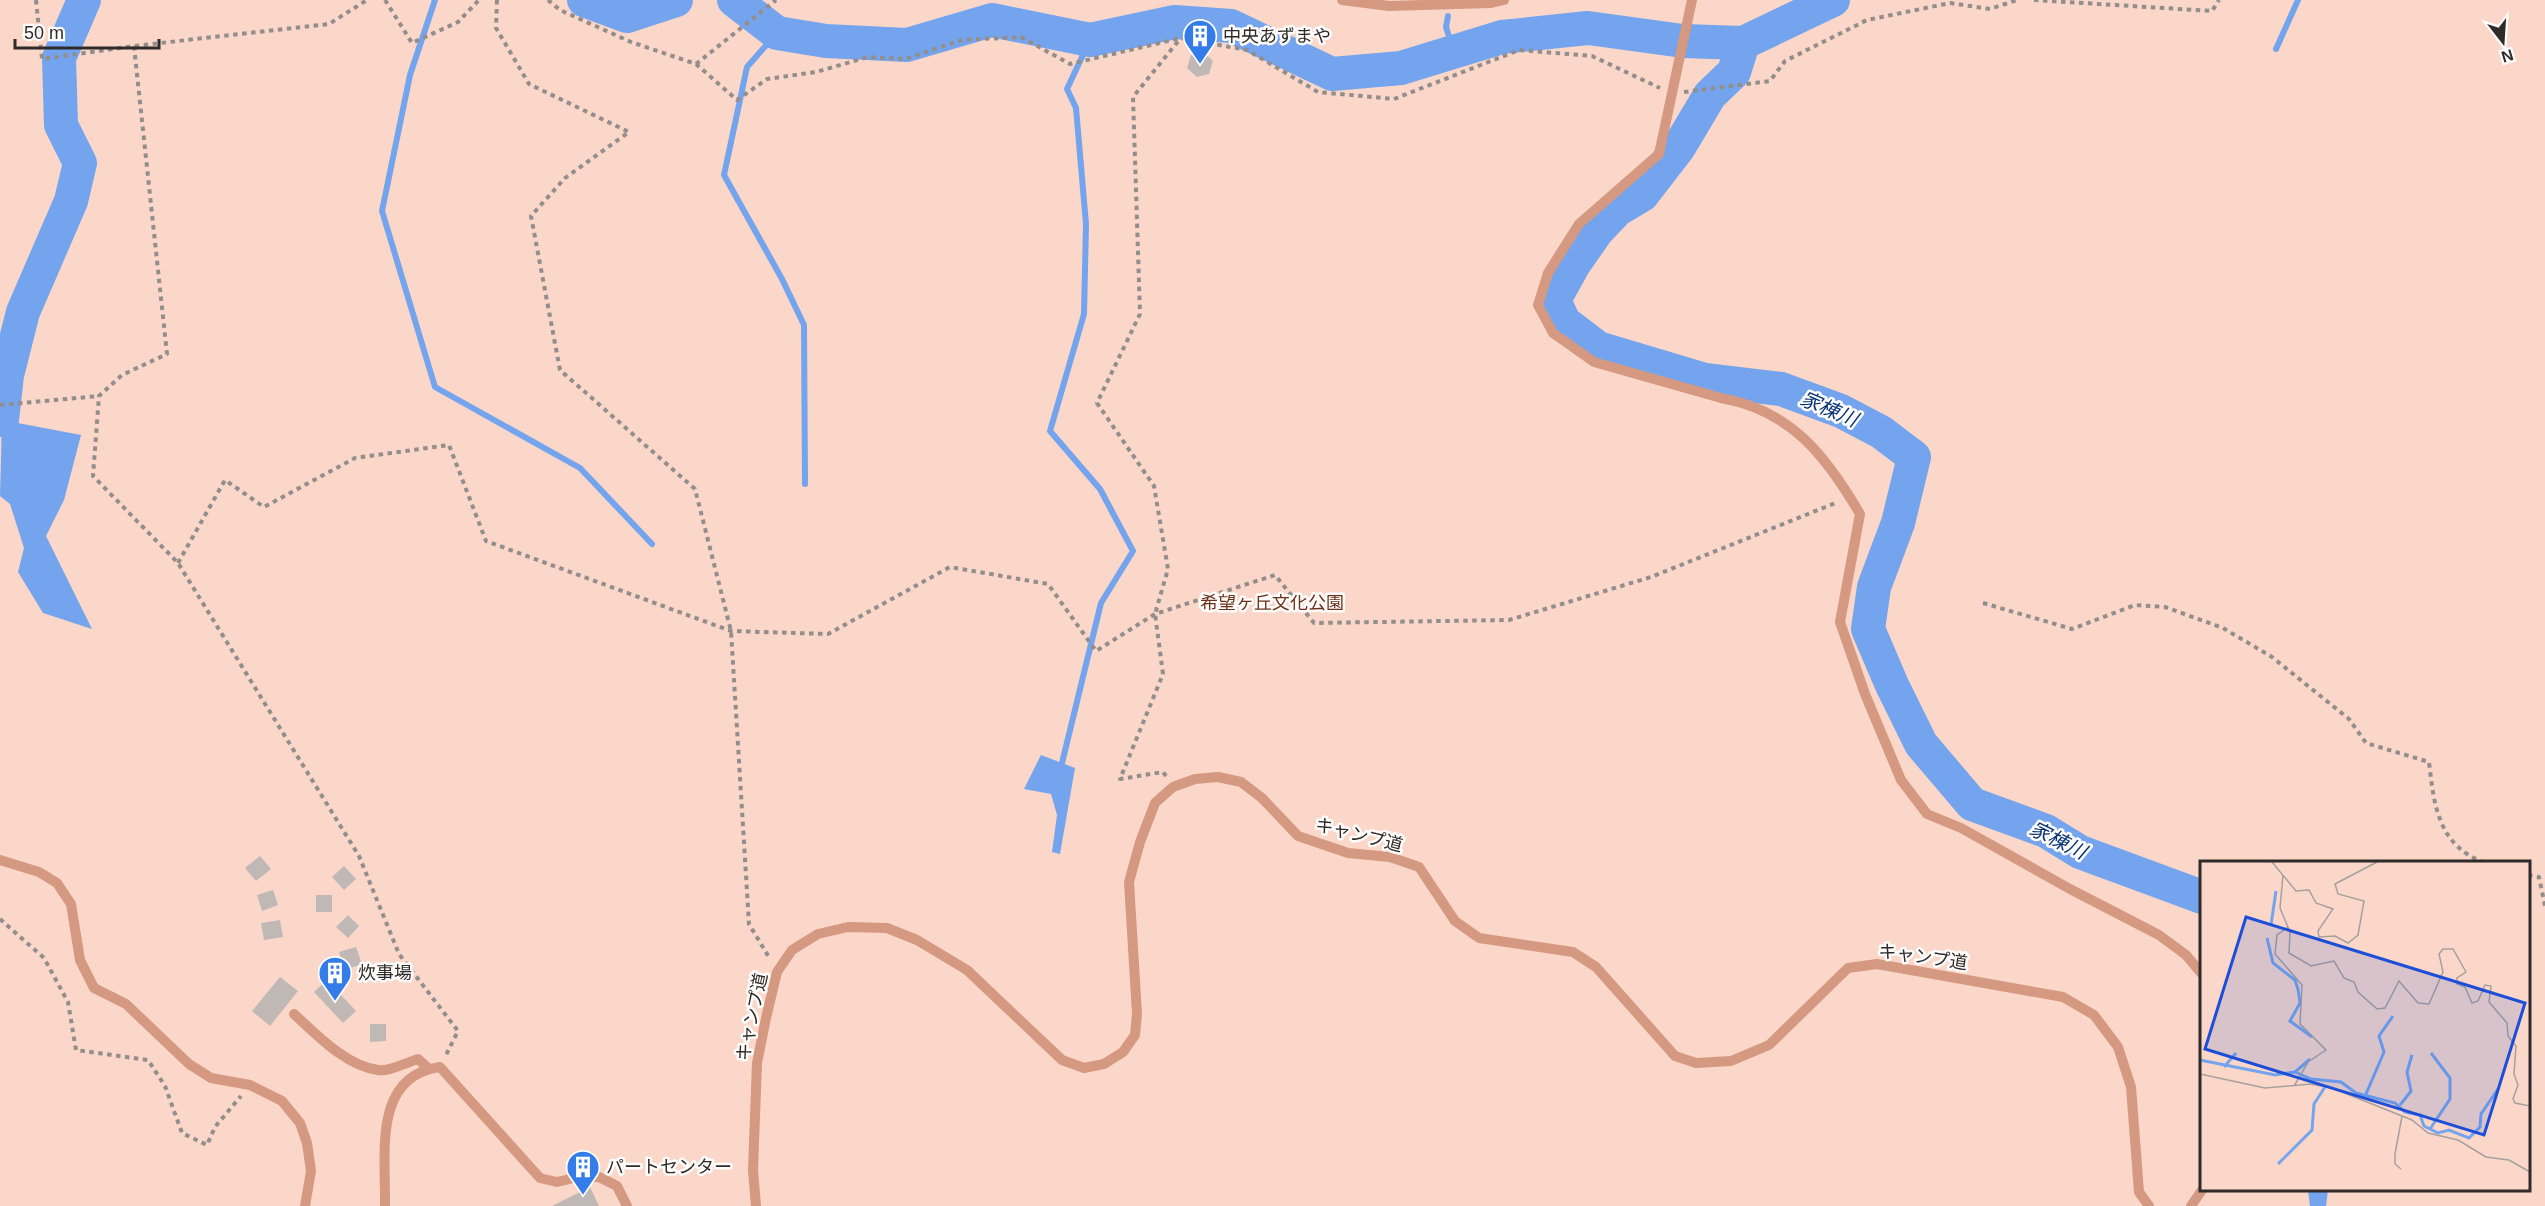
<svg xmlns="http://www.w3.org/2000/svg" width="2545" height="1206" viewBox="0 0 2545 1206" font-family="Arial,'Noto Sans JP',sans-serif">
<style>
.green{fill:#fbd7c9;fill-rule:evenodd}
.water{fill:#74a4ed}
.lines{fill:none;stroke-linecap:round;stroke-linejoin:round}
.stream{stroke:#74a4ed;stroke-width:6}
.river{stroke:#74a4ed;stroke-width:34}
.building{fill:#bfb8b5}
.path{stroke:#938d8b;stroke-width:4;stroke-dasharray:4.5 4.5;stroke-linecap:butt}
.lane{stroke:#d59981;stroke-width:10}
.labels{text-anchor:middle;stroke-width:5;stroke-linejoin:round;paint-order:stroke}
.poi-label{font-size:18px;fill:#2e2b2a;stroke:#fffdfc;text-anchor:start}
.park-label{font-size:18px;fill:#6b3219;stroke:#fffdfc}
.street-label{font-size:18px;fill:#2e2b2a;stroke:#fffdfc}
.water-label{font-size:20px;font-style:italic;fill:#073474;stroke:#fffdfc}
.inset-river{fill:none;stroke:#74a4ed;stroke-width:3}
.inset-road{fill:none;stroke:#a6a09e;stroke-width:1.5}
.view{fill:#1d4ed8;fill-opacity:0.15;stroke:#1d4ed8;stroke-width:3}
.inset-edge{fill:none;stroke:#2e2b2a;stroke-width:3}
</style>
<rect width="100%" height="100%" fill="#f6eeeb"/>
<path class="green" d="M 0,0 L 2545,0 L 2545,1206 L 0,1206 ZM 2202,862 L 2528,862 L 2528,1190 L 2202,1190 Z"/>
<g class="water">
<polygon points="2,420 81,435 64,500 46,536 92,629 43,613 18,572 24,548 10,504 0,496"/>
<polygon points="1041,755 1075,768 1060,854 1052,852 1057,815 1051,794 1024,789"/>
<polygon points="2308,1190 2328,1190 2326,1206 2310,1206"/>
</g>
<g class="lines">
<g class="stream">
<polyline points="435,0 410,75 382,211 435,387 580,468 652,544"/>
<polyline points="1448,16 1446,27 1454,52"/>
<polyline points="777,33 747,67 724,175 782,279 804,325 805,484"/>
<polyline points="2276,49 2298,0"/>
<polyline points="1062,763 1101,603 1133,551 1100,489 1050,431 1084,314 1086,224 1076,108 1067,89 1090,40"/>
</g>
<g class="river">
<polyline points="584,0 627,16 676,0"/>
<polyline points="734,0 777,33 826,41 907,45 992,20 1090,40 1175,22 1231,26 1332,74 1401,68 1502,37 1588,28 1683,41 1743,43"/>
<polyline points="1833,0 1743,43 1734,72 1710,95 1679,147 1642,195 1617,210 1597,231 1574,264 1554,300 1564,322 1598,348 1705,380 1781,389 1841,411 1881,432 1914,457 1898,523 1874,587 1868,629 1892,685 1921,744 1972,804 2046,831 2080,852 2202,897"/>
<polyline points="2,420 7,375 23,312 71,201 80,163 61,125 59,58 84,0"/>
</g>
</g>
<g class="building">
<polygon points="1203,52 1213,61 1209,74 1197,77 1187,68 1191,55"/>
<polygon points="260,856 271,869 256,881 245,868"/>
<polygon points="344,866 356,879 344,890 332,877"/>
<polygon points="273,890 278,905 262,911 257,895"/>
<rect x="316" y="895" width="16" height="17"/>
<polygon points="348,915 359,926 348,938 336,927"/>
<polygon points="280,920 283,937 264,940 261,923"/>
<polygon points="356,947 362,964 345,970 339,952"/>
<polygon points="280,977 298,991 270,1026 252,1011"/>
<polygon points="327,980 356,1011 343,1023 314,992"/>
<polygon points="370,1024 386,1024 386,1041 370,1042"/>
<polygon points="590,1187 599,1206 552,1206"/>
</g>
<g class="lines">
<g class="path">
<polyline points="36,0 42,59 134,46 329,24 367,0"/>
<polyline points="385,0 412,43 458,22 479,0"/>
<polyline points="497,0 496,28 529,84 629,132 565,178 531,216 560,370 695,489 731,631 749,924 770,959"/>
<polyline points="548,0 560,10 631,42 696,64 737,100 767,79 816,72 868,57 905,59 962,40 1021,37 1070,64 1181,38 1247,50 1318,92 1394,99 1519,50 1592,56 1660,88"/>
<polyline points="2034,0 2212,11 2219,0"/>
<polyline points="134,46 167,354 122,375 99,396 93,476 178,563 359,856 399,954 458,1031 445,1057"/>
<polyline points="696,64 776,0"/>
<polyline points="1684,92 1770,81 1785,61 1867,20 1950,3 1990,9 2017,0"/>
<polyline points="0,405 99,396"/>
<polyline points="178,563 225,480 264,507 355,458 449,445 486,541 731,631 828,634 950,567 1048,584 1096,651 1155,614 1275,575 1314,623 1509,620 1651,577 1838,502"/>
<path d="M 1983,603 L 2072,629 L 2135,605 L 2165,607 L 2223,628 L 2272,657 L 2349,719 L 2366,743 L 2429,762 C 2434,805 2438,845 2483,862"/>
<polyline points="1166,776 1163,772 1120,779 1163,674 1155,614 1168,569 1154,486 1097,403 1140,314 1133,97 1180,39"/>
<polyline points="2528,875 2539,877 2545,906"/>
<polyline points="0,919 44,958 68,1002 76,1050 148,1060 165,1086 182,1133 207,1145 215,1127 241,1096"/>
</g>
<g class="lane">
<polyline points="1342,0 1389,6 1491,3 1504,0"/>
<path d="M 1692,0 L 1659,154 L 1579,224 L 1548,273 L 1538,305 L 1553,333 L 1594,362 L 1721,398 C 1791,410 1826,456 1860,514 L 1840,622 L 1865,694 L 1901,780 L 1927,814 L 1961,828 L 2070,889 L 2159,935 L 2186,955 L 2202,974"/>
<polyline points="0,860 39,872 57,883 71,904 80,960 94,988 126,1004 189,1064 211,1078 250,1085 282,1101 300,1123 307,1143 311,1171 305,1206"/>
<path d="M 294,1014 C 317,1035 346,1066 378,1070 C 389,1072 407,1062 418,1059 L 429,1069"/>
<path d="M 385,1206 C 386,1155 372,1076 440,1067 L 540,1178 L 557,1182 L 578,1177 L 599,1177 L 617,1186 L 627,1206"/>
<polyline points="756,1206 753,1170 757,1063 766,1018 777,972 792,950 818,934 848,927 887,928 917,940 967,970 1062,1060 1084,1068 1104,1064 1123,1052 1135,1035 1137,1014 1129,882 1140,842 1155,803 1173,787 1195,779 1218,777 1241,782 1262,798 1298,836 1348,853 1390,857 1419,867 1455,921 1479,938 1573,952 1596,967 1675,1056 1696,1063 1731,1061 1769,1045 1848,968 1877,964 2063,997 2094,1015 2118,1047 2131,1087 2139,1192 2149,1206"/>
<polyline points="2191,1206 2202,1190"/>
</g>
</g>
<defs>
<g id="building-pin" transform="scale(1.725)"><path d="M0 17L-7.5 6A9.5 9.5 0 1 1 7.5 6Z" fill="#347ce9" stroke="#fffdfc"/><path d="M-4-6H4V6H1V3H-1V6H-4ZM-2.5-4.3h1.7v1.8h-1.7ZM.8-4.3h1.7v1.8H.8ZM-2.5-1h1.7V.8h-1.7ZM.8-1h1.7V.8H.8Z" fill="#fff"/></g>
</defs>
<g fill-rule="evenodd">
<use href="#building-pin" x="1200" y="36"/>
<use href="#building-pin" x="335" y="973"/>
<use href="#building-pin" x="583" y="1167"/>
</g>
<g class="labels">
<g class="poi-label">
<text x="1223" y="42">中央あずまや</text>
<text x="358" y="979">炊事場</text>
<text x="606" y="1173">パートセンター</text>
</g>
<g class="park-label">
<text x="1272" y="609">希望ヶ丘文化公園</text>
</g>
<g class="street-label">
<text transform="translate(1359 835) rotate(14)" y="6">キャンプ道</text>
<text transform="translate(1923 957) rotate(8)" y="6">キャンプ道</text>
<text transform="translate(752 1017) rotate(-78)" y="6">キャンプ道</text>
</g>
<g class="water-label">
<text transform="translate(1829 409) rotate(23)" y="7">家棟川</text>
<text transform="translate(2058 840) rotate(26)" y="7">家棟川</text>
</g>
</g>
<g transform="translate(2200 861)">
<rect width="330" height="330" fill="#f6eeeb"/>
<path d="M 0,1 L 330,1 L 330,329 L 0,329 Z" fill="#fbd7c9"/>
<path class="inset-river" d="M 71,64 L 76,30M 67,77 L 73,102 L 95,119 L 98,128 L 100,142 L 90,160 L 112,176M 0,199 L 75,214 L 95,211 L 110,198M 24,206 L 36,192M 95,211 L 111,218 L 141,221 L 156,232 L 195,242 L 205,251 L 220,254 L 224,265 L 238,272 L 249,269 L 269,277 L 280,266 L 281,253 L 298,228M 166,233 L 184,191 L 179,175 L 193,155M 200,244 L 211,230 L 207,211 L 212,194M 230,268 L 250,238 L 250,217 L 231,192M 78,303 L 112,269 L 114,243 L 125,226"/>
<path class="inset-road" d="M 72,1 L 96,30 L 109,29 L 116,42 L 133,48 L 118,70 L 119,76 L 135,75 L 148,82 L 158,74 L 164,40 L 138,33 L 135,23 L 177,1M 83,14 L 80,47 L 90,71 L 89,92 L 111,105 L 134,100 L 144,117 L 154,121 L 158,131 L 177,148 L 185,147 L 199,120 L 218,142 L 229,143 L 243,111 L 239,93 L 243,88 L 253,88 L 266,111 L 257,117 L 257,123 L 265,126 L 272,142 L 278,140 L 285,124 L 291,125 L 289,141 L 307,162 L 308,175 L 316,185 L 314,213 L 318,224 L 313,238 L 315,242 L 330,245M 88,66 L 77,74 L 75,93 L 102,124 L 100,163 L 126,189 L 108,201 L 94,225M 0,213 L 65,227 L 110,223 L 132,227 L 212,259 L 228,272 L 258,279 L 286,296 L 309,299 L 330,311M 201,308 L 195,303 L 195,293 L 202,255"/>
<path class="view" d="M 46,56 L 325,142 L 284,274 L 5,188 Z"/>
<rect width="330" height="330" class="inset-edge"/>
</g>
<g transform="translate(2503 42) rotate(163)" stroke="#fffdfc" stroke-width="4.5" paint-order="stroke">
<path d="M0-4.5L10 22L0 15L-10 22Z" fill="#2e2b2a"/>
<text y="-9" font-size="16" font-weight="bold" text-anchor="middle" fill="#2e2b2a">N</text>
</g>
<path d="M15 39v9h144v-9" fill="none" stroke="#2e2b2a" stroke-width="3"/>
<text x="24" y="39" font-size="18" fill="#2e2b2a" stroke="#fffdfc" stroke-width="4.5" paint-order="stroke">50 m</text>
</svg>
